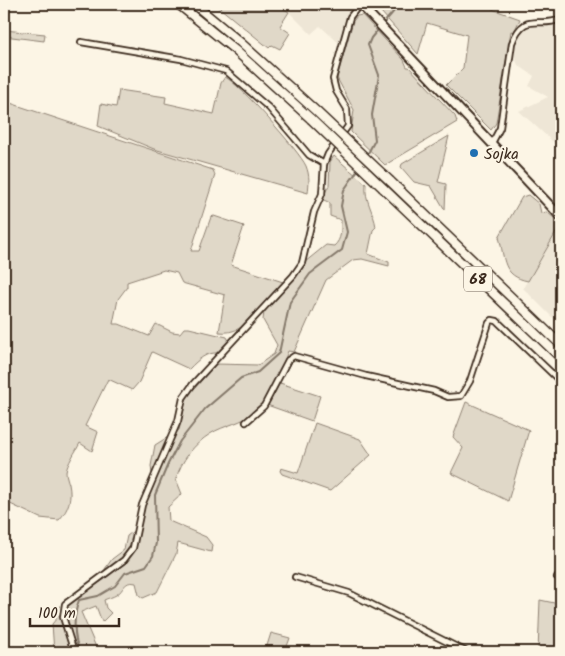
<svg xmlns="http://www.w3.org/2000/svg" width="565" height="656" viewBox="0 0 565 656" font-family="Kalam,sans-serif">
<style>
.built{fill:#eee6d6}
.green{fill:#e0d8c8;stroke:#8e8173}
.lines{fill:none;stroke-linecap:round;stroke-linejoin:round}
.stream{stroke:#85796b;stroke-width:2}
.minor-casing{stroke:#3b2a1e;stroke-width:8}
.secondary-casing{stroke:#3b2a1e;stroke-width:11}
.trunk-casing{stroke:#3b2a1e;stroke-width:11}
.minor{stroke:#fcf5e5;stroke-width:4.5}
.secondary{stroke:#fcf5e5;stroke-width:7}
.trunk{stroke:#fcf5e5;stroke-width:8}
.trunk-bridge-casing{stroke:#3b2a1e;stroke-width:11;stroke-linecap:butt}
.trunk-bridge{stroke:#fcf5e5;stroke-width:8}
.poi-dot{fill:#1f6fb2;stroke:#fcf5e5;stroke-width:2}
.labels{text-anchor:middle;stroke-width:4.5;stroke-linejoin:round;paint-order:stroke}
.shield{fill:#fcf5e5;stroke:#75675a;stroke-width:1}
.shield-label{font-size:15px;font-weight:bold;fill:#3b2a1e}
.poi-label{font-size:16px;fill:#3b2a1e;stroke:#fcf5e5;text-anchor:start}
</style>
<rect width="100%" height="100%" fill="#fcf5e5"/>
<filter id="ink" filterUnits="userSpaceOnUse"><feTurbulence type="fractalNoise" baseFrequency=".02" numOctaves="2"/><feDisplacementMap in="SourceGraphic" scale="10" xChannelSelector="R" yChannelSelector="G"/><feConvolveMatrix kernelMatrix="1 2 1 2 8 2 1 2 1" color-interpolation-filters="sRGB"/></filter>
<g filter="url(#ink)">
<g class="built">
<polygon points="298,4 350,4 351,9 340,44 320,26 311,34 289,12"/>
<polygon points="561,22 561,149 519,111 548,97 529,86 534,76 518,65 513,54 519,34 529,25"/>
<polygon points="561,224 561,304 553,318 523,288"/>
</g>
<g class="green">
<polygon points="215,4 276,4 289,12 280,26 290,33 280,49 272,45 269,48"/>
<polygon points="374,4 496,4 492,9 520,19 514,32 511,31 496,123 491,130 446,85 463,68 467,35 427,23 418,54"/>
<polygon points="362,15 404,60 407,67 409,67 455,116 457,122 385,165 351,132 354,110 337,78 353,21 357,16"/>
<polygon points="4,30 45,34 44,41 4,36"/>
<path d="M 225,77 C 238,82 300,152 306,166 C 310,176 309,183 308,193 L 154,149 L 98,126 L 101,104 L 116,107 L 119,90 L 166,97 L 165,103 L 214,114 L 221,83 Z"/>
<path d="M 4,101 L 213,170 L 215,175 L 191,251 L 199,251 L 211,217 L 214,216 L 244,226 L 231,265 L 283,282 C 266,301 248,336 219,332 L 225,295 L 182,283 L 177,273 L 164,270 L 127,282 L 127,287 L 118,299 L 113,324 L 119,324 L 149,336 L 156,324 L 172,332 L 180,333 L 184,328 L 189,328 L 227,337 L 230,343 L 219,353 C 206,352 199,359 189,369 L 152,352 L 139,382 L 132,390 L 108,379 L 85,426 L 98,432 L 92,451 L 80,443 C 76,451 67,464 66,472 C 66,475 68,481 69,484 C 72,498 69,509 59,520 L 40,518 L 4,501 Z"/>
<polygon points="449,136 438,182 446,184 445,210 431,186 414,182 401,167 402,164"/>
<path d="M 334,156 L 366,184 C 364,200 374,212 376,227 L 373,230 L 368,254 L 389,262 L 389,266 L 362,259 L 353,260 L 326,280 L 294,352 L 288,351 C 280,372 271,396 255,412 C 243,423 224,425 210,434 C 194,444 181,461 176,479 L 182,494 L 168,507 L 169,521 L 206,537 L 212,545 L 211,552 L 178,543 L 176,554 L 157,592 L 143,598 L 139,595 L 136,583 C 123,580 125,590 116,595 C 113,597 108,598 104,600 L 106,608 L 111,613 L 102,622 L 96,606 L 81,612 L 98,652 L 54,652 L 52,624 L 72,600 L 105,579 L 105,569 L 112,559 L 124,550 L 127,536 L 140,526 L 143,505 L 153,482 L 151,466 L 155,445 L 179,430 L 187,397 L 216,364 L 258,365 L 274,354 L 277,345 L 263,320 L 264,312 L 305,262 L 326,245 L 334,246 C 342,239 341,230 341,220 L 330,216 L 330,203 L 322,199 L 329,185 L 330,162 Z"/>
<path d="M 528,195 L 539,204 L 541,213 L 547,212 L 561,224 L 528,281 C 502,276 505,259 499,237 L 522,197 Z"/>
<polygon points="280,383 320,396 312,421 267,405"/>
<polygon points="466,402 529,430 508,501 451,473 463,448 453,437"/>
<polygon points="315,423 360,439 371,455 330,491 282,474 280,471 281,468 298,473"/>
<polygon points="540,600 559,604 557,652 538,652"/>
<polygon points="271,633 290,638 285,652 265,652"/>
</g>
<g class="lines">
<g class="stream">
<polyline points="383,24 400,4"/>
<polyline points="367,155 375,140 372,115 379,75 368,45 371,38 380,27"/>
<path d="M 80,652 C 73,637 73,616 79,600 L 98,596 L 115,586 L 125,573 L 146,566 L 153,556 L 156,543 L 155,495 L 168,464 L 180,441 L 205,409 L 241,378 L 258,372 L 279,353 L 290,302 L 310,274 L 342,250 L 347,232 L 341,206 L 344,190 L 360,167"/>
</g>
<g class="minor-casing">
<g id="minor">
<polyline points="81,42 181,59 226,71 269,108 309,155 324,164"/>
<path d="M 492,143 L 500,128 L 512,43 C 525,10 538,29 561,19"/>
<polyline points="246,422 264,406 288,360 294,356 366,376 434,391 448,397 461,396 470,381 489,323 492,320 497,321 561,382"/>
<polyline points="295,577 349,593 467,652"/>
<polyline points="557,577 561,579"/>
<polyline points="74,652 63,617 65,604 124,560 133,548 142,505 178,421 183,398 193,384 293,276 302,263 314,212 322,194 324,164 328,154 348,126 347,109 336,91 333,79 350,17 360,4"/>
</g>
</g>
<g class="secondary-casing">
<polyline id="secondary" points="360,4 561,217"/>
</g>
<g class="trunk-casing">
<g id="trunk">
<polyline points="178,4 235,50 311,119"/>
<polyline points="194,4 241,43 317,112"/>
<polyline points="390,181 561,345"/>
<polyline points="383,188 561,358"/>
</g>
</g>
<use href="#minor" class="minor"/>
<use href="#secondary" class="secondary"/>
<use href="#trunk" class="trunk"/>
<g class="trunk-bridge-casing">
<g id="trunk-bridge">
<polyline points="317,112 390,181"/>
<polyline points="311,119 383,188"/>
</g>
</g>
<use href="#trunk-bridge" class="trunk-bridge"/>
</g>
</g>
<circle class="poi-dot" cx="474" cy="153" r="5"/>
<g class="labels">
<rect class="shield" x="464" y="266.5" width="28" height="25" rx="4"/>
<g class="shield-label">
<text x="478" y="284">68</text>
</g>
<g class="poi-label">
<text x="484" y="159">Sojka</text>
</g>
</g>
<rect width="565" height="656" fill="none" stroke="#fcf5e5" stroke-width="20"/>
<rect x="10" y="10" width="545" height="636" fill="none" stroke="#3b2a1e" stroke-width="2" filter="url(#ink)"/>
<path d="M30 618v8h89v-8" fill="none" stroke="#3b2a1e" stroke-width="2.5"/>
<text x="38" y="618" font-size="15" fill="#3b2a1e" stroke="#fcf5e5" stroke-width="4" paint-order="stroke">100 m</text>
</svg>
